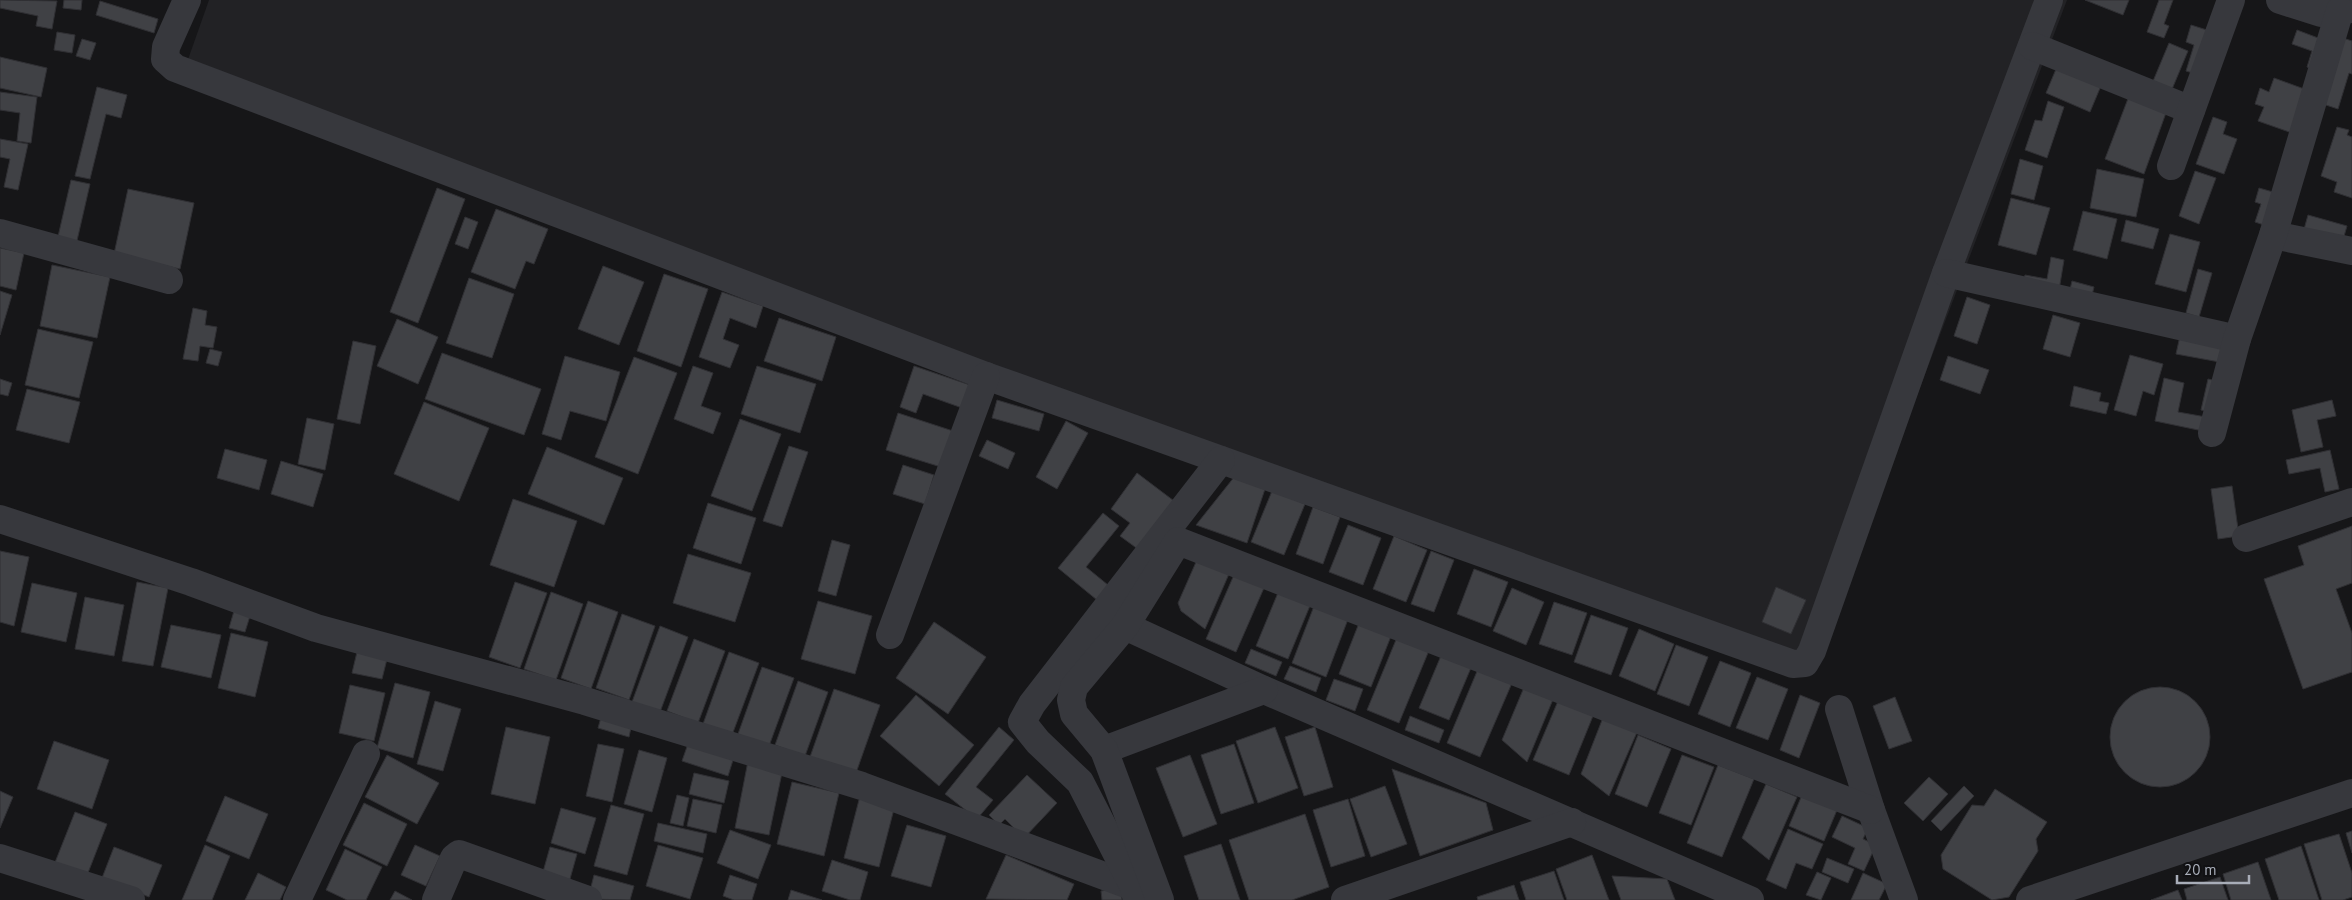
<svg xmlns="http://www.w3.org/2000/svg" width="2352" height="900" viewBox="0 0 2352 900" font-family="'PT Sans',sans-serif">
<style>
.built{fill:#222225}
.building{fill:#404145;stroke:#303034}
.lines{fill:none;stroke-linecap:round;stroke-linejoin:round}
.minor{stroke:#37383d;stroke-width:28}
</style>
<rect width="100%" height="100%" fill="#161618"/>
<polygon class="built" points="209,0 2067,0 1811,675 185,68"/>
<g class="building">
<polygon points="0,0 57,1 52,29 36,26 38,16 0,8"/>
<polygon points="64,0 82,0 81,10 63,8"/>
<polygon points="2085,0 2129,0 2123,15"/>
<polygon points="2159,0 2173,0 2164,24 2169,26 2164,38 2147,32"/>
<polygon points="100,1 158,19 154,33 96,15"/>
<polygon points="2191,25 2210,31 2196,74 2186,71 2194,45 2186,42"/>
<polygon points="2297,30 2326,41 2316,70 2307,67 2312,51 2292,44"/>
<polygon points="57,32 75,35 72,53 54,50"/>
<polygon points="2343,38 2352,41 2352,74 2349,73 2338,109 2323,104"/>
<polygon points="82,39 96,43 90,60 76,56"/>
<polygon points="2169,43 2188,51 2170,94 2151,86"/>
<polygon points="0,57 47,68 41,97 0,88"/>
<polygon points="2059,62 2103,81 2090,112 2046,93"/>
<polygon points="2274,78 2307,90 2292,133 2258,121 2264,107 2255,104 2260,88 2269,92"/>
<polygon points="97,87 127,95 121,118 106,114 90,179 75,176"/>
<polygon points="0,92 37,97 31,143 17,141 20,113 0,110"/>
<polygon points="2129,96 2167,110 2144,174 2105,159"/>
<polygon points="2048,101 2064,107 2047,158 2025,150 2035,120 2042,121"/>
<polygon points="2213,117 2227,122 2223,134 2237,139 2224,174 2196,164"/>
<polygon points="2337,127 2349,130 2347,135 2352,137 2352,198 2334,192 2337,182 2321,176"/>
<polygon points="0,139 28,144 18,190 4,187 10,159 0,157"/>
<polygon points="2020,159 2043,166 2034,200 2011,194"/>
<polygon points="2097,169 2144,179 2136,217 2090,208"/>
<polygon points="2195,171 2216,178 2199,224 2179,216"/>
<polygon points="71,180 90,184 76,245 57,241"/>
<polygon points="437,188 465,199 418,323 390,312"/>
<polygon points="2259,188 2280,194 2270,227 2255,222 2261,204 2255,202"/>
<polygon points="128,189 194,203 180,269 114,254"/>
<polygon points="2011,198 2050,208 2036,255 1998,245"/>
<polygon points="496,209 548,229 534,264 526,261 515,289 471,272"/>
<polygon points="2083,211 2117,219 2107,259 2073,250"/>
<polygon points="2308,215 2347,226 2342,243 2303,233"/>
<polygon points="465,217 478,222 468,249 455,244"/>
<polygon points="2126,220 2159,229 2153,249 2121,241"/>
<polygon points="2170,234 2200,242 2186,292 2155,284"/>
<polygon points="0,248 24,253 16,290 0,286"/>
<polygon points="2051,257 2064,260 2058,296 2022,289 2025,275 2047,279"/>
<polygon points="52,265 110,277 97,338 40,326"/>
<polygon points="603,266 644,282 619,345 578,329"/>
<polygon points="2198,269 2212,273 2199,317 2186,313"/>
<polygon points="664,274 708,289 681,367 637,351"/>
<polygon points="469,278 514,294 492,358 446,343"/>
<polygon points="2072,281 2094,287 2090,303 2068,298"/>
<polygon points="0,291 12,295 0,335"/>
<polygon points="722,292 763,306 756,328 730,318 723,339 739,345 730,368 699,357"/>
<polygon points="1967,297 1990,305 1977,344 1954,336"/>
<polygon points="193,308 207,311 205,325 217,327 213,348 200,346 198,361 183,359"/>
<polygon points="2053,315 2080,323 2070,357 2043,349"/>
<polygon points="779,318 836,337 822,381 764,361"/>
<polygon points="397,319 438,337 418,384 377,366"/>
<polygon points="38,329 93,342 79,398 25,385"/>
<polygon points="2180,336 2228,346 2225,363 2176,354"/>
<polygon points="353,341 376,346 360,424 337,419"/>
<polygon points="210,349 222,352 218,366 206,363"/>
<polygon points="442,353 541,389 524,435 425,399"/>
<polygon points="2130,355 2163,364 2154,395 2143,391 2136,416 2114,410"/>
<polygon points="565,356 620,372 606,421 570,411 561,440 542,434"/>
<polygon points="1948,356 1989,370 1980,394 1940,380"/>
<polygon points="634,357 677,373 638,474 595,457"/>
<polygon points="693,366 713,373 701,406 721,413 713,434 674,419"/>
<polygon points="757,366 816,384 800,433 741,414"/>
<polygon points="914,366 973,386 965,409 923,394 916,413 900,407"/>
<polygon points="2164,378 2184,383 2178,412 2206,417 2203,431 2155,421"/>
<polygon points="0,379 12,383 8,396 0,394"/>
<polygon points="2208,379 2220,382 2212,412 2201,410"/>
<polygon points="2074,386 2101,393 2099,401 2109,403 2106,414 2070,406"/>
<polygon points="27,389 80,402 69,443 16,430"/>
<polygon points="997,400 1044,414 1039,431 992,418"/>
<polygon points="2332,400 2336,416 2317,420 2323,447 2301,452 2292,410"/>
<polygon points="424,402 489,428 459,501 394,474"/>
<polygon points="898,413 953,431 941,467 886,450"/>
<polygon points="307,418 334,424 325,470 298,464"/>
<polygon points="740,419 781,434 752,511 711,496"/>
<polygon points="1066,421 1088,433 1057,489 1036,477"/>
<polygon points="987,440 1015,453 1008,469 979,456"/>
<polygon points="789,446 808,452 782,527 763,521"/>
<polygon points="547,447 623,478 604,525 528,494"/>
<polygon points="225,449 267,460 259,490 217,478"/>
<polygon points="2330,450 2339,489 2325,492 2320,468 2289,474 2286,460"/>
<polygon points="281,461 323,474 313,507 271,494"/>
<polygon points="903,465 934,475 925,504 893,494"/>
<polygon points="1137,473 1182,507 1146,555 1120,536 1130,523 1111,509"/>
<polygon points="1235,476 1265,489 1247,543 1196,525"/>
<polygon points="2232,486 2239,536 2218,539 2211,489"/>
<polygon points="1272,491 1305,504 1284,555 1251,542"/>
<polygon points="513,499 577,521 554,587 490,565"/>
<polygon points="708,503 756,518 741,564 693,548"/>
<polygon points="1313,507 1340,517 1323,564 1296,554"/>
<polygon points="1103,513 1119,526 1086,567 1108,585 1097,600 1058,568"/>
<polygon points="1348,525 1381,538 1363,585 1329,572"/>
<polygon points="2352,526 2352,583 2336,589 2352,633 2352,672 2303,689 2264,579 2304,565 2298,546"/>
<polygon points="1394,536 1427,550 1406,602 1373,589"/>
<polygon points="832,540 850,545 836,596 818,591"/>
<polygon points="0,551 29,557 14,626 0,622"/>
<polygon points="1431,551 1454,560 1434,612 1411,604"/>
<polygon points="1200,553 1232,567 1205,629 1181,611 1178,603"/>
<polygon points="688,554 751,573 735,622 673,603"/>
<polygon points="1237,568 1267,581 1236,652 1206,639"/>
<polygon points="1474,569 1508,582 1491,627 1457,614"/>
<polygon points="137,582 168,588 153,666 122,661"/>
<polygon points="515,582 547,593 520,668 489,657"/>
<polygon points="32,583 77,593 66,642 21,632"/>
<polygon points="1282,583 1314,596 1288,659 1256,646"/>
<polygon points="1776,587 1806,600 1791,634 1762,622"/>
<polygon points="1512,588 1544,602 1526,645 1493,631"/>
<polygon points="551,592 583,604 556,680 524,669"/>
<polygon points="85,597 124,605 114,656 75,649"/>
<polygon points="588,601 618,612 591,689 561,678"/>
<polygon points="818,601 872,616 855,674 801,659"/>
<polygon points="1316,601 1350,614 1326,677 1292,663"/>
<polygon points="1554,602 1587,613 1572,655 1539,644"/>
<polygon points="234,611 250,616 245,632 229,628"/>
<polygon points="622,614 655,626 629,700 596,688"/>
<polygon points="1591,615 1628,628 1611,675 1574,662"/>
<polygon points="1361,618 1393,631 1371,687 1339,674"/>
<polygon points="934,622 986,657 948,714 896,678"/>
<polygon points="171,625 221,635 211,678 161,667"/>
<polygon points="660,626 688,637 660,712 632,702"/>
<polygon points="1639,629 1674,644 1655,691 1619,676"/>
<polygon points="231,633 268,642 255,697 218,688"/>
<polygon points="1398,635 1430,648 1399,723 1367,710"/>
<polygon points="694,639 725,651 698,723 667,711"/>
<polygon points="1676,645 1708,657 1689,706 1657,694"/>
<polygon points="1251,649 1282,662 1276,676 1245,663"/>
<polygon points="1443,651 1473,663 1449,720 1419,708"/>
<polygon points="357,652 387,659 382,679 352,673"/>
<polygon points="729,652 759,663 732,735 703,724"/>
<polygon points="1720,661 1751,673 1730,727 1698,714"/>
<polygon points="1290,666 1321,678 1316,692 1284,679"/>
<polygon points="762,667 794,678 769,746 738,734"/>
<polygon points="1478,669 1512,683 1480,757 1447,743"/>
<polygon points="1757,677 1788,689 1768,740 1736,728"/>
<polygon points="1334,679 1363,689 1355,711 1326,700"/>
<polygon points="798,681 828,692 805,756 775,745"/>
<polygon points="395,683 430,692 413,758 377,748"/>
<polygon points="350,685 385,693 374,741 339,733"/>
<polygon points="1525,685 1554,697 1527,762 1502,740"/>
<circle cx="2160" cy="737" r="50"/>
<polygon points="834,689 880,705 856,773 810,757"/>
<polygon points="916,695 974,745 939,786 880,736"/>
<polygon points="1800,695 1820,703 1799,758 1780,750"/>
<polygon points="1895,697 1912,741 1889,749 1873,706"/>
<polygon points="435,701 461,709 443,771 417,764"/>
<polygon points="1558,701 1593,716 1569,775 1533,760"/>
<polygon points="602,714 632,723 629,737 598,728"/>
<polygon points="1604,715 1638,730 1609,796 1581,774"/>
<polygon points="1410,716 1444,730 1439,743 1405,730"/>
<polygon points="506,727 550,737 535,804 491,794"/>
<polygon points="999,727 1014,740 976,787 993,800 977,819 945,794"/>
<polygon points="1275,727 1298,788 1258,803 1236,741"/>
<polygon points="1315,727 1333,787 1304,796 1285,737"/>
<polygon points="1638,735 1671,749 1647,807 1615,794"/>
<polygon points="54,741 109,760 92,809 37,789"/>
<polygon points="689,741 734,757 728,776 682,761"/>
<polygon points="598,744 624,749 612,802 586,796"/>
<polygon points="1234,744 1254,803 1221,814 1201,755"/>
<polygon points="639,750 667,758 652,812 624,804"/>
<polygon points="387,755 439,783 417,824 365,797"/>
<polygon points="1190,755 1217,824 1183,837 1156,768"/>
<polygon points="1682,755 1714,767 1691,825 1659,813"/>
<polygon points="748,761 783,768 769,835 735,828"/>
<polygon points="1718,765 1754,779 1722,857 1687,843"/>
<polygon points="1392,769 1486,803 1493,830 1420,856"/>
<polygon points="694,773 729,781 724,803 689,794"/>
<polygon points="1027,775 1057,803 1024,838 1005,819 999,825 989,815"/>
<polygon points="1929,777 1948,794 1923,821 1904,803"/>
<polygon points="792,782 839,793 824,856 777,844"/>
<polygon points="1766,784 1797,797 1769,860 1742,838"/>
<polygon points="1385,786 1407,844 1371,857 1350,799"/>
<polygon points="1964,786 1974,796 1941,831 1931,821"/>
<polygon points="1995,789 2047,822 2036,839 2038,851 2009,897 1992,900 1943,869 1941,855 1972,805 1984,806"/>
<polygon points="0,791 13,797 0,828"/>
<polygon points="677,795 689,798 683,826 670,823"/>
<polygon points="1802,795 1837,810 1824,841 1789,826"/>
<polygon points="225,796 268,814 249,859 206,841"/>
<polygon points="860,796 895,805 879,867 844,858"/>
<polygon points="693,799 722,805 716,833 687,826"/>
<polygon points="1348,799 1365,856 1331,867 1313,810"/>
<polygon points="364,803 407,824 387,866 343,845"/>
<polygon points="611,805 644,814 627,875 594,866"/>
<polygon points="561,808 596,818 585,854 551,843"/>
<polygon points="75,812 107,824 86,878 54,865"/>
<polygon points="1305,814 1329,887 1292,900 1249,900 1229,840"/>
<polygon points="1842,816 1868,828 1863,839 1876,845 1864,871 1848,864 1855,848 1832,837"/>
<polygon points="658,823 707,834 703,853 654,841"/>
<polygon points="907,825 946,836 931,887 891,876"/>
<polygon points="1788,829 1823,844 1812,869 1796,863 1786,889 1766,880"/>
<polygon points="730,830 771,845 758,879 717,863"/>
<polygon points="2352,831 2352,853 2346,833"/>
<polygon points="2339,834 2352,873 2352,897 2343,900 2322,900 2304,844"/>
<polygon points="1221,844 1240,900 1199,900 1184,856"/>
<polygon points="205,845 230,856 212,900 182,900"/>
<polygon points="415,845 440,856 426,886 401,875"/>
<polygon points="658,845 703,858 690,899 646,886"/>
<polygon points="2301,846 2319,900 2279,900 2265,859"/>
<polygon points="114,847 162,865 149,897 102,878"/>
<polygon points="550,847 577,854 568,886 541,879"/>
<polygon points="345,849 382,867 366,900 347,900 326,890"/>
<polygon points="1006,855 1074,884 1067,900 986,899"/>
<polygon points="1592,855 1609,900 1567,900 1556,869"/>
<polygon points="1827,858 1854,869 1848,883 1822,872"/>
<polygon points="832,860 868,872 860,900 850,900 822,891"/>
<polygon points="2258,862 2271,900 2231,900 2223,874"/>
<polygon points="1554,871 1564,900 1526,900 1520,882"/>
<polygon points="1817,872 1831,878 1821,900 1806,895"/>
<polygon points="258,873 286,887 280,900 245,900"/>
<polygon points="1863,873 1887,884 1879,900 1851,900"/>
<polygon points="594,875 634,886 630,900 588,899"/>
<polygon points="730,875 757,884 752,900 734,900 723,896"/>
<polygon points="1612,876 1667,879 1675,900 1621,900"/>
<polygon points="2220,877 2228,900 2187,900 2184,889"/>
<polygon points="1514,885 1519,900 1478,900 1477,897"/>
<polygon points="1120,888 1122,900 1102,900 1101,891"/>
<polygon points="791,890 822,900 788,900"/>
<polygon points="2178,890 2182,900 2151,900"/>
<polygon points="395,891 412,900 390,900"/>
</g>
<g class="lines">
<g class="minor">
<polyline points="187,0 166,47 165,59 175,68 986,376 1793,664 1805,663 1812,651 1946,273 2049,0"/>
<polyline points="2280,0 2321,13 2352,9"/>
<polyline points="2032,46 2191,110"/>
<polyline points="2171,166 2231,0"/>
<polyline points="0,233 169,280"/>
<polyline points="2273,235 2352,251"/>
<polyline points="1946,273 2237,339"/>
<polyline points="2212,433 2237,339 2273,235 2340,10"/>
<polyline points="0,519 191,582 316,628 585,701 862,786 1134,887"/>
<polyline points="2246,538 2352,502"/>
<polyline points="1125,626 1264,690 1750,900"/>
<polyline points="890,635 986,376"/>
<polyline points="1839,709 1871,810 1904,900"/>
<polyline points="1104,750 1264,690"/>
<polyline points="0,858 131,900"/>
<polyline points="1136,896 1134,887 1080,782 1038,742 1022,722 1032,704 1221,460"/>
<polyline points="297,900 366,754"/>
<polyline points="436,900 454,858 459,854 588,900"/>
<polyline points="1160,900 1104,750 1074,714 1071,700 1074,687 1125,626 1178,541 1871,810"/>
<polyline points="1345,900 1572,822"/>
<polyline points="2030,900 2352,793"/>
</g>
</g>
<path d="M2177 875v8h72v-8" fill="none" stroke="#a8adb8" stroke-width="2.5"/>
<text x="2184" y="875" font-size="15" fill="#a8adb8" stroke="#111113" stroke-width="4" paint-order="stroke">20 m</text>
</svg>
